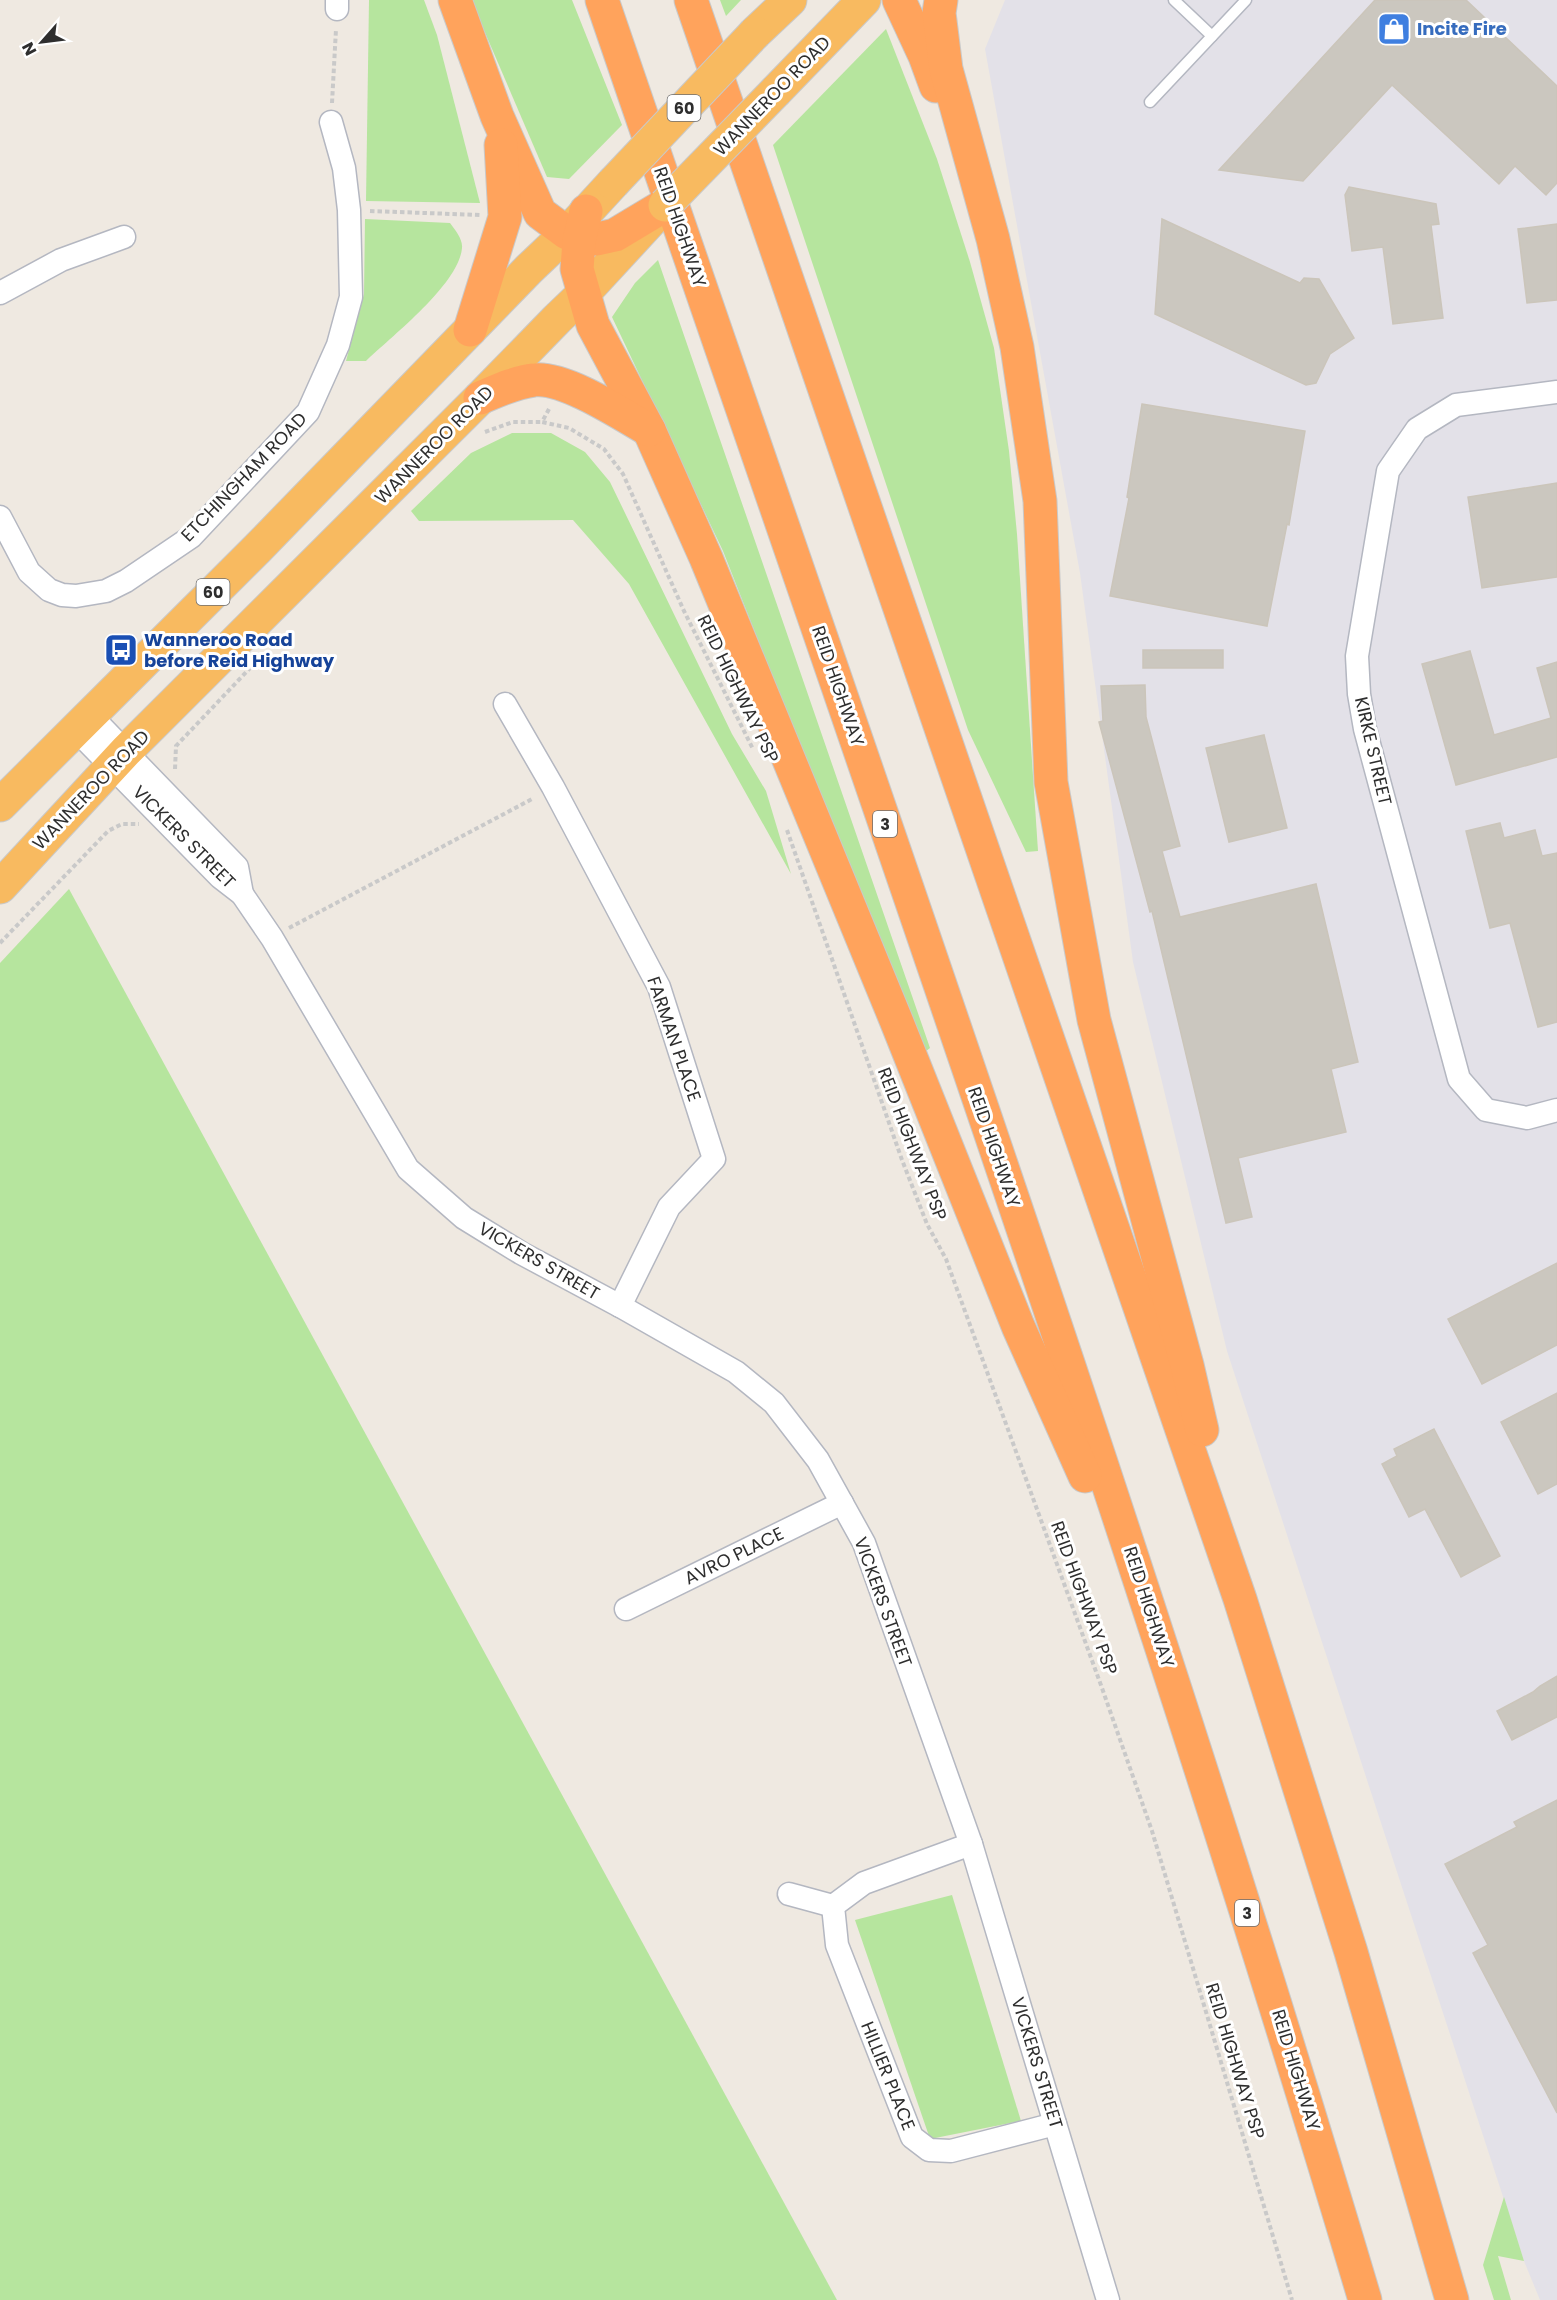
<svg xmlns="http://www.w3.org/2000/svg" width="1557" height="2300" viewBox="0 0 1557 2300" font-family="Poppins,sans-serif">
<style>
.industrial{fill:#e3e1e8}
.green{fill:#b6e59e}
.building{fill:#cbc7bf;stroke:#cbc5ba;stroke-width:1.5}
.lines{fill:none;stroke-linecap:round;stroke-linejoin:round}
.service-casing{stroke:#b4b7c1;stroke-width:13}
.minor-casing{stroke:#b4b7c1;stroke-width:25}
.trunk-casing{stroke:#c9c9c9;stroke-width:35}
.motorway-casing{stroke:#c9c9c9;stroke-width:35}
.path{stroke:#c9c9c9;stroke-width:4;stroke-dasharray:4.5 3;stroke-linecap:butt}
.service{stroke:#fff;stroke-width:10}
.minor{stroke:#fff;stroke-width:22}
.trunk{stroke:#f8ba60;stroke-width:33}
.motorway{stroke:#ffa35c;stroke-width:33}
.trunk-bridge-casing{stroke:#c9c9c9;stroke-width:35;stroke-linecap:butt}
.trunk-bridge{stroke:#f8ba60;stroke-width:33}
.labels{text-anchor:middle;stroke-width:6;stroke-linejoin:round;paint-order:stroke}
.shield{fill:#fff;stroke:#6d6d6d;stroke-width:1.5}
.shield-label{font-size:16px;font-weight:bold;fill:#2e2e2e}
.shop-label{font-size:18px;font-weight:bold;fill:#366cbe;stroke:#fff;text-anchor:start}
.street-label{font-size:18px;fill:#2e2e2e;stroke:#fff}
.transit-label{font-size:18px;font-weight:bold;fill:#164399;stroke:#fff;text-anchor:start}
</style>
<rect width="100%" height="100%" fill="#efe9e1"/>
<polygon class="industrial" points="1005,0 1557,0 1557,2300 1540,2300 1524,2261 1227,1351 1133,962 1080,573 985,49"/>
<g class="green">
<polygon points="369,0 424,0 437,35 480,203 366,201"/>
<polygon points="471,0 572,0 622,125 569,179 547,177"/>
<polygon points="720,0 741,0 726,16"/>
<polygon points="886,29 937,159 970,262 994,348 1009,451 1017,534 1038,851 1026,852 968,730 773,145"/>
<path d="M 365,219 L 450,223 C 455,230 463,239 462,248 C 459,284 392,336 366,361 L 346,361 L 364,294 Z"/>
<polygon points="658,260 930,1048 921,1055 723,551 612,317 635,283"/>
<polygon points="512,433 551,433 585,452 610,482 732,734 766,791 791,874 629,584 573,520 419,521 411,511 471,453"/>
<polygon points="69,889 837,2300 0,2300 0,963"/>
<polygon points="952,1895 1021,2121 930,2139 855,1920"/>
<polygon points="1504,2197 1524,2261 1498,2256 1511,2300 1494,2300 1483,2265"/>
</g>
<g class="building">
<polygon points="1375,0 1466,0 1557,86 1557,183 1546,195 1515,166 1499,184 1392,85 1303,181 1219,170"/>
<polygon points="1349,187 1436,204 1439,224 1431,225 1443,318 1393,324 1383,247 1352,251 1345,195"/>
<polygon points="1162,219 1300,283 1304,278 1319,279 1354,338 1330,354 1316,383 1306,385 1155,314"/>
<polygon points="1557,224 1557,300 1527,303 1518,229"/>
<polygon points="1142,404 1305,431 1289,525 1287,524 1267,626 1110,596 1129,498 1127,497"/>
<polygon points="1557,483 1557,577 1482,588 1468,497"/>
<rect x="1143" y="650" width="80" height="18"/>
<polygon points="1470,651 1494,735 1551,718 1537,668 1557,662 1557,757 1456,785 1422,664"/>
<polygon points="1145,685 1146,717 1180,846 1162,851 1180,917 1316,884 1358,1062 1331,1069 1346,1132 1238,1158 1252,1217 1226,1223 1152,911 1150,912 1099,722 1103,721 1101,686"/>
<polygon points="1264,735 1287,828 1229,842 1206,748"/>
<polygon points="1500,823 1504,838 1535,830 1542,856 1557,853 1557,1022 1538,1027 1510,923 1490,928 1466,831"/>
<polygon points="1557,1263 1557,1345 1482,1384 1448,1319"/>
<polygon points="1557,1393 1557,1484 1538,1494 1501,1422"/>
<polygon points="1434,1429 1500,1556 1461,1577 1425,1509 1409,1517 1382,1464 1397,1456 1394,1449"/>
<polygon points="1557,1676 1557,1717 1512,1740 1497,1711 1533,1692 1540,1686"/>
<polygon points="1557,1800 1557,2113 1473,1953 1488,1945 1445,1864 1517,1827 1514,1822"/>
</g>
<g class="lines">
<g class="service-casing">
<g id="service">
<polyline points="1174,0 1212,36"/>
<polyline points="1150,102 1246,0"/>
</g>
</g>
<g class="minor-casing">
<g id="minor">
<polyline points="337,9 337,0"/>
<polyline points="0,293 61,260 124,237"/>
<polyline points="1557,392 1456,405 1417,429 1388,471 1357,656 1359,694 1365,729 1459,1079 1486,1110 1527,1118 1557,1110"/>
<polyline points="0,517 29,572 49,590 62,595 76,596 106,591 126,581 191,537 308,412 338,345 351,297 349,210 344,168 331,122"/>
<polyline points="505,704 553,787 659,987 714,1159 669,1207 620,1306"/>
<polyline points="89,714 237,867 242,894"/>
<polyline points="75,729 220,877 242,894 272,938 408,1169 464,1218 521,1253 620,1306 736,1372 774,1403 818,1460 864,1543 971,1844 1108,2300"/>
<polyline points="626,1609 842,1503"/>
<polyline points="971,1844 864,1883 833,1906 837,1945 912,2137 929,2150 951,2151 1055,2124"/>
<polyline points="789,1894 833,1906"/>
</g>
</g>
<g class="trunk-casing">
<g id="trunk">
<polyline points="755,33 790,0"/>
<polyline points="776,91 864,0"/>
<polyline points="0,805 257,549 529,269 567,233 613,183"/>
<polyline points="0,887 126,751 480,398 557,319 583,294 655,216"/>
</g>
</g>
<g class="motorway-casing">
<g id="motorway">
<polyline points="455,0 497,116 540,213 567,233 597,239 615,235 665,205"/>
<path d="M 602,0 C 863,765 1135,1525 1365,2300"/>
<polyline points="691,0 1240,1599 1351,1952 1452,2300"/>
<polyline points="899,0 925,56 936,86"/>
<polyline points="941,0 939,13 946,69 993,239 1017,347 1040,501 1051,782 1094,1020 1187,1365 1202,1430"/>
<polyline points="586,211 579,241 577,269 593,325 649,430 706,558 896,1020 1018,1326 1085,1476"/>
<polyline points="470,330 505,217 501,145"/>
<path d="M 480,398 C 497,391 515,382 534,380 C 564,376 623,415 649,430"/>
</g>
</g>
<g class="path">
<polyline points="332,103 336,29"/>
<polyline points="370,211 480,215"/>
<polyline points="549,409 542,422 569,428 604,449 623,474 684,611 753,749"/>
<polyline points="485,432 513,422 542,422"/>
<polyline points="175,769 176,746 252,666"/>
<polyline points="787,830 902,1160 927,1224 946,1259 1102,1688 1152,1831 1292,2300"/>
<polyline points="289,928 534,798"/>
<polyline points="0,943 108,831 122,824 139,824"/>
</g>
<use href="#service" class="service"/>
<use href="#minor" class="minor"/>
<use href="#trunk" class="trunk"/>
<use href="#motorway" class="motorway"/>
<g class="trunk-bridge-casing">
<g id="trunk-bridge">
<polyline points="613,183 755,33"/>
<polyline points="665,205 776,91"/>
</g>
</g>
<use href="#trunk-bridge" class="trunk-bridge"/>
</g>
<defs>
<g id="shop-square" transform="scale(1.725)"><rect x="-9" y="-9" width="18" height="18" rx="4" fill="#3f7fe0" stroke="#fff"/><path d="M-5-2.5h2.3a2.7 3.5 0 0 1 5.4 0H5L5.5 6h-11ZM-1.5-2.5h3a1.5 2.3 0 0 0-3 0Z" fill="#fff"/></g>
<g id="bus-square" transform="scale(1.725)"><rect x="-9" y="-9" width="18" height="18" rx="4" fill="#1a4fb4" stroke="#fff"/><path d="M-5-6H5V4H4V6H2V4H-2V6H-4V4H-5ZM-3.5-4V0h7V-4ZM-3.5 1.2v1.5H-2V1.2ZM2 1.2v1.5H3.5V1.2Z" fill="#fff"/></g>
</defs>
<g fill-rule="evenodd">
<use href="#shop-square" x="1394" y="29"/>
<use href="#bus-square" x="121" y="650"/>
</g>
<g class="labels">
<g class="shield">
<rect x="667.5" y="95" width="33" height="26" rx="4.5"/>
<rect x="196.5" y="579" width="33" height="26" rx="4.5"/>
<rect x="873" y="811" width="24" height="26" rx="4.5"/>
<rect x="1235" y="1900" width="24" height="26" rx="4.5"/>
</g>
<g class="shield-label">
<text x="684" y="114">60</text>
<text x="213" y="598">60</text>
<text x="885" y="830">3</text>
<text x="1247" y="1919">3</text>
</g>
<g class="shop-label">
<text x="1417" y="35">Incite Fire</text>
</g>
<g class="street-label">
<text transform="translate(772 96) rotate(-46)" y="6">WANNEROO ROAD</text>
<text transform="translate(680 227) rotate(71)" y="6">REID HIGHWAY</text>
<text transform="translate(434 445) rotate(-45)" y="6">WANNEROO ROAD</text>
<text transform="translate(244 477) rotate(-46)" y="6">ETCHINGHAM ROAD</text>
<text transform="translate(838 686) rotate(71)" y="6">REID HIGHWAY</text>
<text transform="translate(738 689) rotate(64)" y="6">REID HIGHWAY PSP</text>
<text transform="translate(1373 751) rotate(77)" y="6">KIRKE STREET</text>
<text transform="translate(91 790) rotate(-46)" y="6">WANNEROO ROAD</text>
<text transform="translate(184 837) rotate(45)" y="6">VICKERS STREET</text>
<text transform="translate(674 1039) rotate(71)" y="6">FARMAN PLACE</text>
<text transform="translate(912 1144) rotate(69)" y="6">REID HIGHWAY PSP</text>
<text transform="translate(994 1147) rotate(71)" y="6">REID HIGHWAY</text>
<text transform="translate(539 1261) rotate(30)" y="6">VICKERS STREET</text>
<text transform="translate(734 1556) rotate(-26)" y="6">AVRO PLACE</text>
<text transform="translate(1084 1598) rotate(70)" y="6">REID HIGHWAY PSP</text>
<text transform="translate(883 1602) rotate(70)" y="6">VICKERS STREET</text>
<text transform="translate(1149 1607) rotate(72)" y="6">REID HIGHWAY</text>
<text transform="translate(1235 2061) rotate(73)" y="6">REID HIGHWAY PSP</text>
<text transform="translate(1037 2063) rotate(73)" y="6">VICKERS STREET</text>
<text transform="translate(1296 2070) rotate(73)" y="6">REID HIGHWAY</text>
<text transform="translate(888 2076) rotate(68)" y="6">HILLIER PLACE</text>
</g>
<g class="transit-label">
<text x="144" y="646">Wanneroo Road<tspan x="144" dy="21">before Reid Highway</tspan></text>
</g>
</g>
<g transform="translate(42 42) rotate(242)" stroke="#ffffff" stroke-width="4.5" paint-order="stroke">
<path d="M0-4.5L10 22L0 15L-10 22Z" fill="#2e2e2e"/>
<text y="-9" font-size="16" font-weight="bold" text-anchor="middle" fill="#2e2e2e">N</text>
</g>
</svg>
